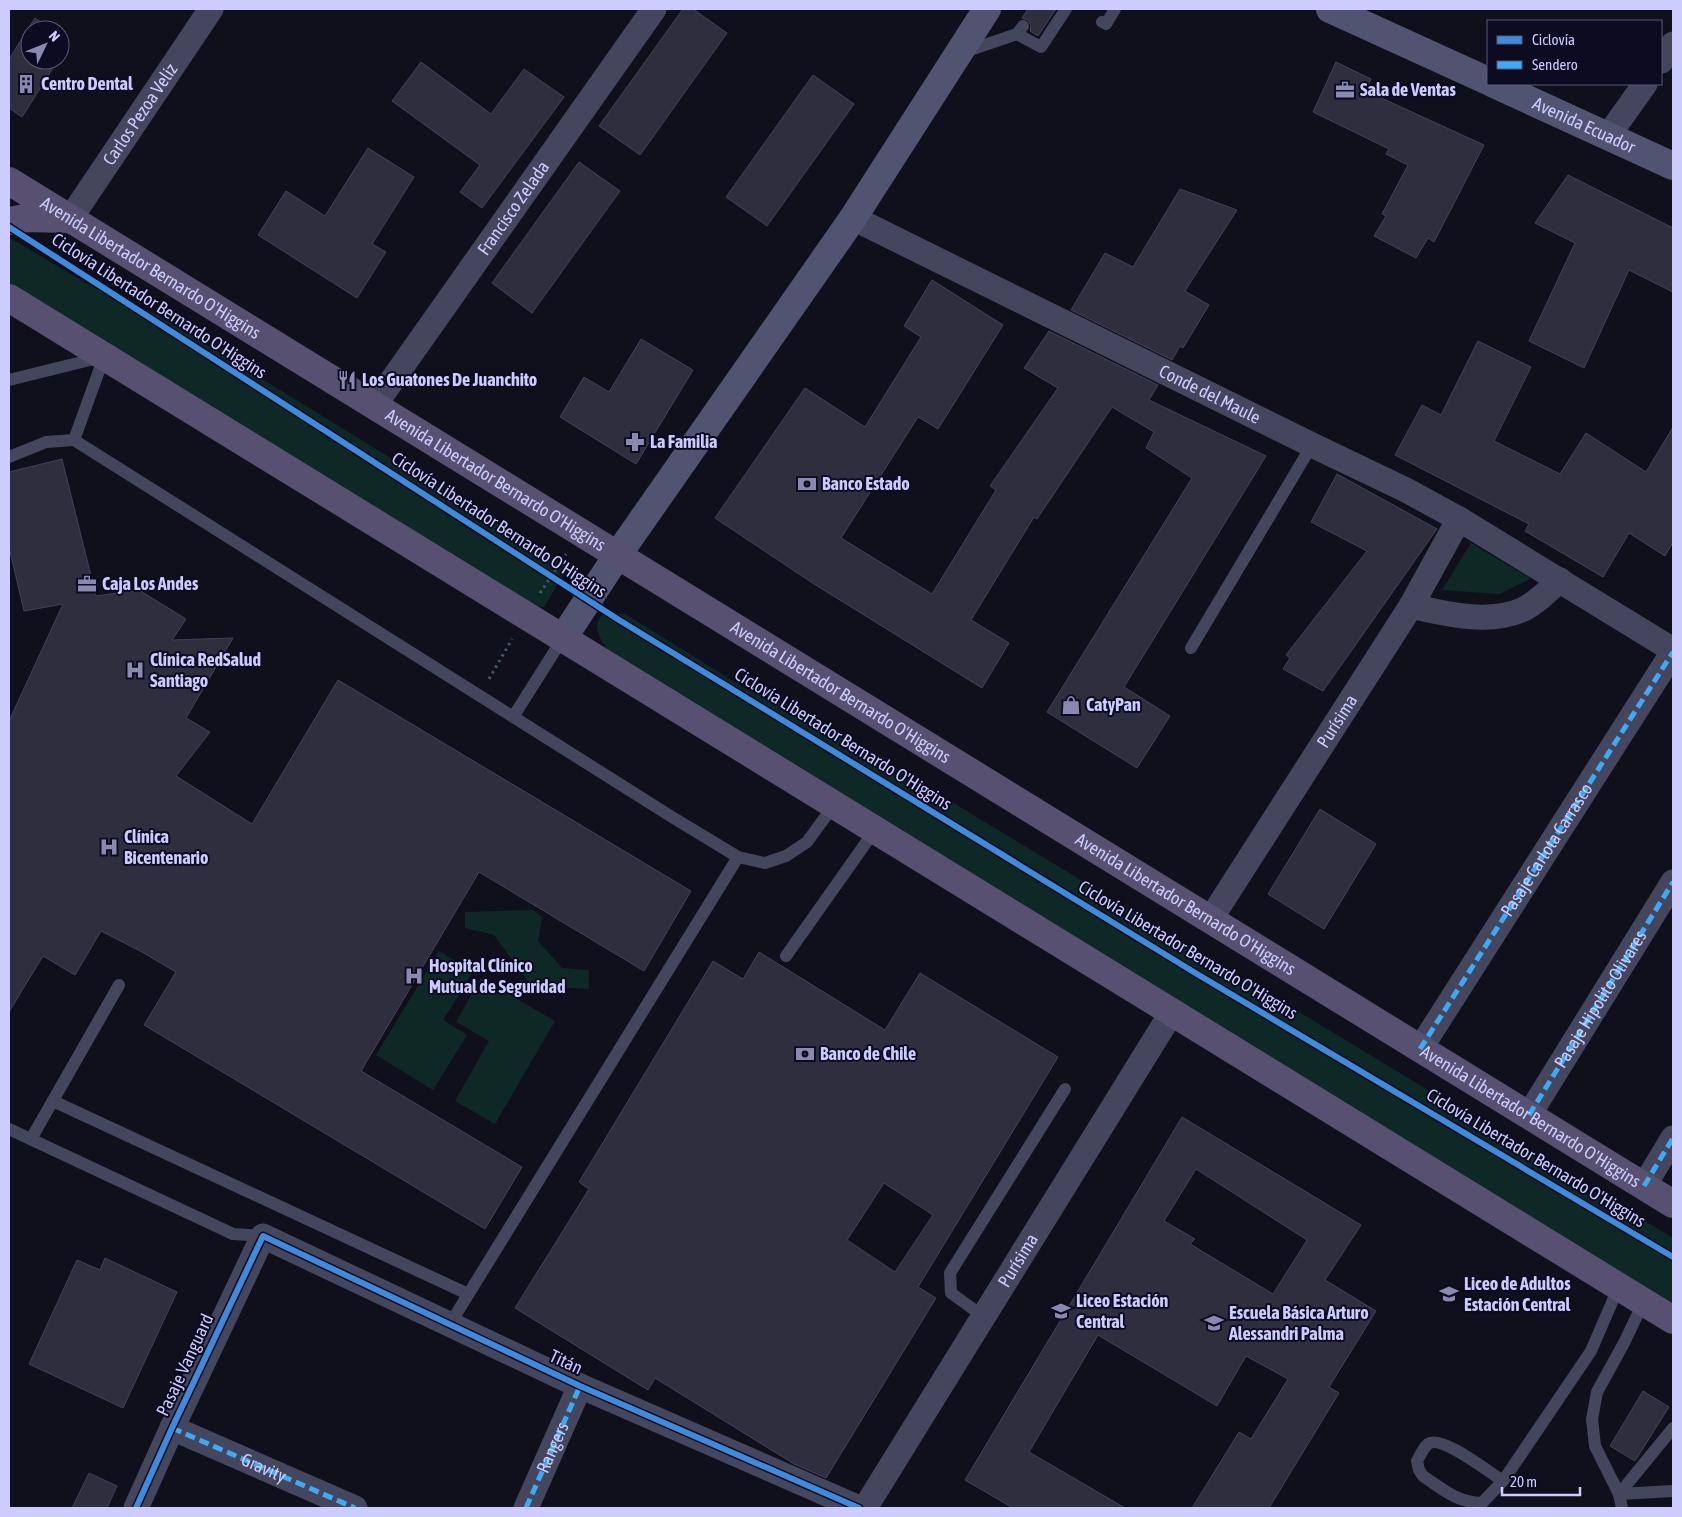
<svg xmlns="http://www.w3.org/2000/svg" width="1682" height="1517" viewBox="0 0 1682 1517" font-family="'Asap Condensed',sans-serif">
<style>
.green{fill:#0e2826}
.building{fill:#2e2e3f;stroke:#42415b;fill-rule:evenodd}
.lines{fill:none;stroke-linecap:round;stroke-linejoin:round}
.path{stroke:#435763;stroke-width:3;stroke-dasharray:2.5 4;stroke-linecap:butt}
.service{stroke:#44465e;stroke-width:12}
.minor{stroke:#44465e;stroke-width:25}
.secondary{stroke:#515471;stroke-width:28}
.primary{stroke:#575070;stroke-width:28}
.quiet{stroke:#3fa9f5;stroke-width:5;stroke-dasharray:10 5;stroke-linecap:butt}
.cycleway-casing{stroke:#0c0b21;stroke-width:9}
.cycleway{stroke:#408adc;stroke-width:6}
.labels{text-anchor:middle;stroke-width:4;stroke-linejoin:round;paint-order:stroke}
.poi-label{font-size:18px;font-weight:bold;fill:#ccf;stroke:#0c0b21;text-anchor:start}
.street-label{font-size:18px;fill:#ccf;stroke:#0c0b21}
</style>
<rect width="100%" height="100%" fill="#10101c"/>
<g class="green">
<polygon points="10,239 19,243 91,286 158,315 568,567 544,607 535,606 9,283"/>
<polygon points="1471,543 1530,578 1530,579 1499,594 1442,590"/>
<path d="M 609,612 L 625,614 L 748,690 L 821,723 L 1673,1238 L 1673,1307 L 610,652 C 599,641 588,618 609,612 Z"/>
<polygon points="533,910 542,917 538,941 562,968 589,970 589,989 538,986 528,981 494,935 465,928 465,912"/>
<polygon points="439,951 473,972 443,1020 467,1035 433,1090 376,1055"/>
<polygon points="481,978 555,1021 495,1124 455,1101 489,1041 456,1022"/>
</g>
<g class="building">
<polygon points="683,9 693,9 727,33 640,155 599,126"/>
<polygon points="1028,9 1056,9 1038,36 1030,31 1031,26 1028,20 1022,18"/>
<polygon points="35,18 53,30 30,30 30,60 58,60 22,117 9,108 9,59"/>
<polygon points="421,62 491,114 524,69 564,97 482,208 460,192 480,165 392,101"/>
<polygon points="1336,62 1371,79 1366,91 1484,145 1434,242 1428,238 1416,258 1374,236 1386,216 1382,214 1408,165 1386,154 1389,149 1313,112"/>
<polygon points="813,75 854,104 767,226 726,197"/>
<polygon points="368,148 414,177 372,244 386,252 357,298 258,235 286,191 325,216"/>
<polygon points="579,162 620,191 532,313 492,283"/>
<polygon points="1568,175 1673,228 1673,292 1629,270 1584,368 1529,341 1575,243 1535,223"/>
<polygon points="1180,189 1237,210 1185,291 1209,305 1183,348 1180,346 1172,360 1071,310 1105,253 1133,267"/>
<polygon points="932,280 1003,325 938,429 918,417 841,538 932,594 996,490 990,486 1058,388 1024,368 1049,331 1158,385 1149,400 1266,456 1124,687 1170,716 1137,768 1047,712 1192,478 1146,448 1154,432 1112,407 1037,519 1034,517 971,620 1009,643 982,688 814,584 715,518 805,388 865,427 921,337 904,326"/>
<polygon points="641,339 693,370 636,464 560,417 584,377 609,392"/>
<polygon points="1478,341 1531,367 1494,441 1560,474 1586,433 1646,472 1673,427 1673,542 1665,556 1629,533 1603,577 1525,531 1529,524 1395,455 1422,405 1441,415"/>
<polygon points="62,459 96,596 139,590 186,619 172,640 233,638 186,718 210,732 176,776 252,824 338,680 691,891 644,971 479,872 361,1071 522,1167 485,1229 144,1025 176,972 142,952 101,931 75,975 43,956 9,1012 9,721 63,604 24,611 9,547 9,472"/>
<polygon points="1337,474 1437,529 1323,691 1283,669 1290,658 1286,655 1367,551 1311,522"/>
<polygon points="1320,809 1376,844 1324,929 1268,894"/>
<path d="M 759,952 L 885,1030 L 920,973 L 1058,1057 L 918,1287 L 936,1298 L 826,1478 L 794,1464 L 655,1378 L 648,1390 L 515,1308 L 589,1189 L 579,1182 L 713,961 L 743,979 ZM 884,1183 L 933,1215 L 895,1272 L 847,1240 Z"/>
<path d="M 1182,1117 L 1361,1225 L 1325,1280 L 1376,1311 L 1329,1387 L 1339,1393 L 1269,1508 L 1192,1508 L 1239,1432 L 1251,1439 L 1288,1379 L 1246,1356 L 1217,1406 L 1098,1335 L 1029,1452 L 1125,1508 L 1013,1508 L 965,1480 ZM 1196,1169 L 1307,1240 L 1273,1294 L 1190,1244 L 1195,1239 L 1164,1221 Z"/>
<polygon points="105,1258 177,1292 123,1408 29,1364 77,1260 100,1270"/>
<polygon points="1643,1391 1669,1407 1635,1461 1610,1446"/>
<polygon points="89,1473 117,1486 107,1508 72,1508"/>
</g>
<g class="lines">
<g class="path">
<polyline points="540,593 566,554"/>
<polyline points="489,679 512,639"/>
</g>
<g class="service">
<polyline points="1102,22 1106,24 1115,9"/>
<polyline points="1017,34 1041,47 1066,9"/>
<polyline points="964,52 1017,34 1023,26"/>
<polyline points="9,380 102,357"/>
<polyline points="74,440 104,357"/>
<polyline points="9,457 46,442 74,440 672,817 738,857 765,863 786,856 807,842 834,805"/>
<polyline points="1191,648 1312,445"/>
<polyline points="513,717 563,638"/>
<polyline points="786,956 875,830"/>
<polyline points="53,1101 468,1294"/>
<polyline points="9,1129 233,1234 263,1236"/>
<polyline points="31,1139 119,985"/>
<polyline points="984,1317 951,1293 950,1273 1065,1089"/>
<polyline points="450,1324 738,857"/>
<path d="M 1503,1481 C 1490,1473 1441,1434 1428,1444 C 1423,1448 1420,1456 1417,1461 L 1419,1470 L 1423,1476 C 1444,1490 1456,1502 1482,1503 L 1503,1481 L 1591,1351 L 1619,1286"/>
<polyline points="1619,1494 1673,1428"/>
<polyline points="1619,1494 1673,1491"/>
<polyline points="1622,1508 1619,1494 1595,1446 1592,1419 1597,1392 1624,1343 1644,1301"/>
</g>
<g class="minor">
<polyline points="1661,61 1673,44"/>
<polyline points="1608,136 1645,84"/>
<path id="s1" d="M 853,218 L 1312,445 L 1406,490 L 1459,519 L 1673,650"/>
<path id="s2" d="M 70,219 L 211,9"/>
<path id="s3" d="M 374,406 L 654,9"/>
<path d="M 1411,606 C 1447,614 1489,625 1524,609 C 1538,602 1549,590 1560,580"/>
<path id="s4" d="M 1210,920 L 1411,606 L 1459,519"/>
<path id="s5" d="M 1420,1049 L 1673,652"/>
<path id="s6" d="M 1529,1115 L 1673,882"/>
<polyline points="1644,1186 1673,1138"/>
<polyline points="172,1428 355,1508"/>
<polyline points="136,1508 172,1428 263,1236 580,1386 859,1508"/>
<polyline points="526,1508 580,1386"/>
<path id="s7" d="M 865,1508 L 1172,1012"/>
</g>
<g class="secondary">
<polyline points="1330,9 1488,81"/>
<path id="s8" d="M 1494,84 L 1673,166"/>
<polyline points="563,638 617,556 853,218 987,9"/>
</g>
<g class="primary">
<path id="s9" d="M 9,181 L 1673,1204"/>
<polyline points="9,221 25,218 68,219"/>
<polyline points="9,298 1673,1320"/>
</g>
<g class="quiet">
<polyline points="1420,1049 1673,652"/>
<polyline points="1529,1115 1673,882"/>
<polyline points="1644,1186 1673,1138"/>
<path id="s10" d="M 172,1428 L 355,1508"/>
<path id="s11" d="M 526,1508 L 580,1386"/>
</g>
<g class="cycleway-casing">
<g id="cycleway">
<polyline points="9,227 619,620 1197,974 1673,1257"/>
<polyline points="136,1508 172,1428 263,1236 580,1386 859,1508"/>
</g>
</g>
<use href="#cycleway" class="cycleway"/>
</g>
<defs>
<g id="building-bare" transform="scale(1.5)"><path d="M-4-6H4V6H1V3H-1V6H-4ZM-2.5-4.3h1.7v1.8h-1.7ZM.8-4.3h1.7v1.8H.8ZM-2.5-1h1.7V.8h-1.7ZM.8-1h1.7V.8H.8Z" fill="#8a8ab0" stroke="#0c0b21" stroke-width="2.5" paint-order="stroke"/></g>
<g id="office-bare" transform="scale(1.5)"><path d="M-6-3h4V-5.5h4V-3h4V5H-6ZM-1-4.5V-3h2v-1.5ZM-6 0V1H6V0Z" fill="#8a8ab0" stroke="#0c0b21" stroke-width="2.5" paint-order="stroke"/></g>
<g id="restaurant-bare" transform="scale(1.5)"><path d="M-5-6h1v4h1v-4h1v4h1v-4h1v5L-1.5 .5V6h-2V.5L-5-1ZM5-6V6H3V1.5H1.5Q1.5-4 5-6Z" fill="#8a8ab0" stroke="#0c0b21" stroke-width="2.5" paint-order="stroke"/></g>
<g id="pharmacy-bare" transform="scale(1.5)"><path d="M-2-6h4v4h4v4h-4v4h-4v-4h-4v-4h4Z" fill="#8a8ab0" stroke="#0c0b21" stroke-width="2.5" paint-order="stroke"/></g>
<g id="bank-bare" transform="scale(1.5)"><path d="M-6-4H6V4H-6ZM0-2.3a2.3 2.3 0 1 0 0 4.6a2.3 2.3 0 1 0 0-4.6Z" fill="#8a8ab0" stroke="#0c0b21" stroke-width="2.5" paint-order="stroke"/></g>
<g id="hospital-bare" transform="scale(1.5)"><path d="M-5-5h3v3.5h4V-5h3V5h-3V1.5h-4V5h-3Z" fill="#8a8ab0" stroke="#0c0b21" stroke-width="2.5" paint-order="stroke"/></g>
<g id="shop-bare" transform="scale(1.5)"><path d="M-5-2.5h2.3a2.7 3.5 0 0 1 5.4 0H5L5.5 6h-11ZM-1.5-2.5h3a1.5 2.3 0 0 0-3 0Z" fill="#8a8ab0" stroke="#0c0b21" stroke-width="2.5" paint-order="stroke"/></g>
<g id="school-bare" transform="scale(1.5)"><path d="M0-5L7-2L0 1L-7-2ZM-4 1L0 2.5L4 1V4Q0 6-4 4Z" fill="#8a8ab0" stroke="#0c0b21" stroke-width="2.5" paint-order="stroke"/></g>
</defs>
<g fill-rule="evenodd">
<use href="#building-bare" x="26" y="84"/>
<use href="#office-bare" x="1345" y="90"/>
<use href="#restaurant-bare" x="347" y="380"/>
<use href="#pharmacy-bare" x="635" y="442"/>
<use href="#bank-bare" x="807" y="484"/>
<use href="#office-bare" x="87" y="584"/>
<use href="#hospital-bare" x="135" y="670"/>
<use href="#shop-bare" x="1071" y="705"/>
<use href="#hospital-bare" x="109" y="847"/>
<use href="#hospital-bare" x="414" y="976"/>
<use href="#bank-bare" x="805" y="1054"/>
<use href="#school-bare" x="1449" y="1294"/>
<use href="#school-bare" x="1061" y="1311"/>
<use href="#school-bare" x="1214" y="1323"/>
</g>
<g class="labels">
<g class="poi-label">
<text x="41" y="90">Centro Dental</text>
<text x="1360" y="96">Sala de Ventas</text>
<text x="362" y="386">Los Guatones De Juanchito</text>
<text x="650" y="448">La Familia</text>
<text x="822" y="490">Banco Estado</text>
<text x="102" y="590">Caja Los Andes</text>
<text x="150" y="666">Clínica RedSalud<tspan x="150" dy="21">Santiago</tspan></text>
<text x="1086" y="711">CatyPan</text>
<text x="124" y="843">Clínica<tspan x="124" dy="21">Bicentenario</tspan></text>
<text x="429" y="972">Hospital Clínico<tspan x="429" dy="21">Mutual de Seguridad</tspan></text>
<text x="820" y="1060">Banco de Chile</text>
<text x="1464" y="1290">Liceo de Adultos<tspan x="1464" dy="21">Estación Central</tspan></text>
<text x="1076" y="1307">Liceo Estación<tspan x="1076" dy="21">Central</tspan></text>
<text x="1229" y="1319">Escuela Básica Arturo<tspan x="1229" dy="21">Alessandri Palma</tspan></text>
</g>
<g class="street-label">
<text dy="6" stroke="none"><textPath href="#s2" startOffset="126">Carlos Pezoa Veliz</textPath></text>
<text dy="6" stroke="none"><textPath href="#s8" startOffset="99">Avenida Ecuador</textPath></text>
<text dy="6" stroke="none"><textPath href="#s3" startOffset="242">Francisco Zelada</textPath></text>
<text dy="6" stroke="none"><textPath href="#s9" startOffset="166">Avenida Libertador Bernardo O'Higgins</textPath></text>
<text transform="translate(159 306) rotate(33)" y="6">Ciclovía Libertador Bernardo O'Higgins</text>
<text dy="6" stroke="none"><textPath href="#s1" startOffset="398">Conde del Maule</textPath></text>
<text dy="6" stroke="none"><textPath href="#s9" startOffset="571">Avenida Libertador Bernardo O'Higgins</textPath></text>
<text transform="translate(499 525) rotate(33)" y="6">Ciclovía Libertador Bernardo O'Higgins</text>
<text dy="6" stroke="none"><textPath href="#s9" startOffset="976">Avenida Libertador Bernardo O'Higgins</textPath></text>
<text dy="6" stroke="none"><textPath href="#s4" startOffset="236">Purísima</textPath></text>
<text transform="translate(843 739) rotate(32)" y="6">Ciclovía Libertador Bernardo O'Higgins</text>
<text dy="6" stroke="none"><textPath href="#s5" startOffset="236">Pasaje Carlota Carrasco</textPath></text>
<text dy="6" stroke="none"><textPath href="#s9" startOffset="1381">Avenida Libertador Bernardo O'Higgins</textPath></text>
<text transform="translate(1188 950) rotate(31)" y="6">Ciclovía Libertador Bernardo O'Higgins</text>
<text dy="6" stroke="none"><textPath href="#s6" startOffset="136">Pasaje Hipolito Olivares</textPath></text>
<text dy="6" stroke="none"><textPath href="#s9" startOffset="1786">Avenida Libertador Bernardo O'Higgins</textPath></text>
<text transform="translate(1536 1158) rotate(31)" y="6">Ciclovía Libertador Bernardo O'Higgins</text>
<text dy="6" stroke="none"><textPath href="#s7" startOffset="291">Purísima</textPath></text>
<text transform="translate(566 1362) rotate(25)" y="6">Titán</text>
<text transform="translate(185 1365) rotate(-65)" y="6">Pasaje Vanguard</text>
<text dy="6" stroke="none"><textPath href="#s11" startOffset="66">Rangers</textPath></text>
<text dy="6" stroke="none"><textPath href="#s10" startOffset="100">Gravity</textPath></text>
</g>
</g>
<rect width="1682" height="1517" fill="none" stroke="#ccccff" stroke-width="20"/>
<rect x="1487" y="20" width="175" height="65" fill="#0c0b21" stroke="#59587a"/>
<rect x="1497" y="36" width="25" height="8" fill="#408adc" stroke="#59587a"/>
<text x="1532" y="45" font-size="15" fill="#ccccff">Ciclovía</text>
<rect x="1497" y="61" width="25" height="8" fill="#3fa9f5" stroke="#59587a"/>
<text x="1532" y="70" font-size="15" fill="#ccccff">Sendero</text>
<g transform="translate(45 45) rotate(47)"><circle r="24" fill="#0c0b21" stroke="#59587a"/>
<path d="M0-4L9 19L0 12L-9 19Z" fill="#8a8ab0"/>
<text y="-8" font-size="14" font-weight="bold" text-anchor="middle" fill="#ccccff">N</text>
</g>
<path d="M1502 1487v8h78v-8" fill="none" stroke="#ccccff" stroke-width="2.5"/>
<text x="1510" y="1487" font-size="15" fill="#ccccff" stroke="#0c0b21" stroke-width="4" paint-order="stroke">20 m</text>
</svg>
